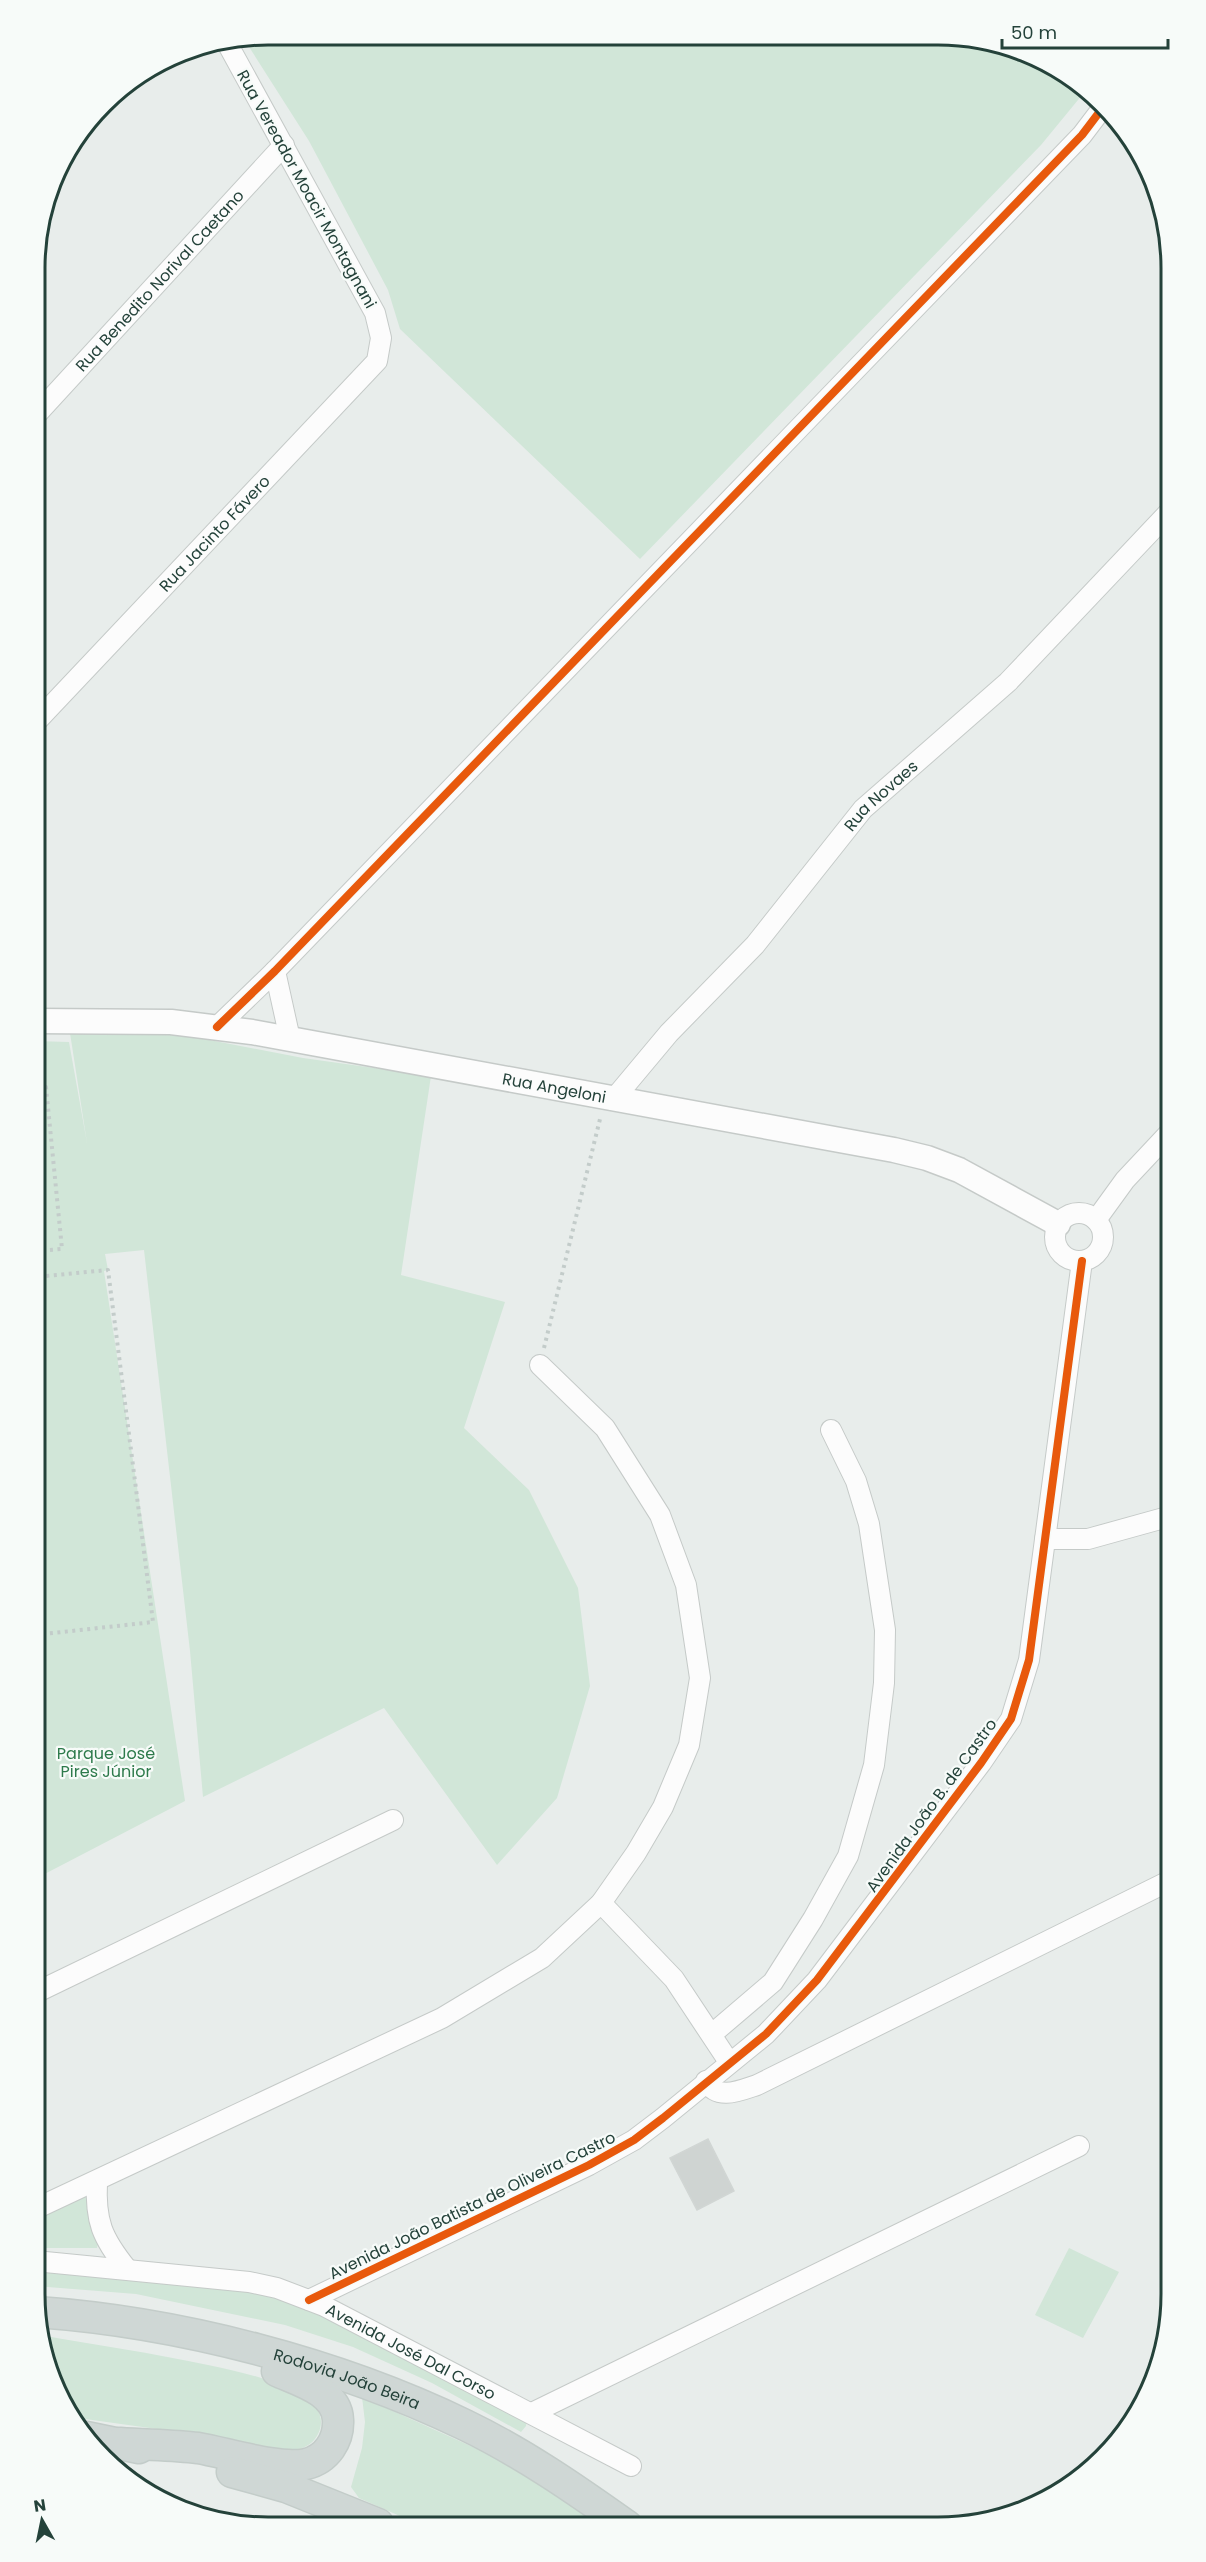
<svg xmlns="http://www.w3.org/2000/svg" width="1206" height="2562" viewBox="0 0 1206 2562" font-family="Poppins,sans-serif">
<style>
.green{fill:#d1e6d8}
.building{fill:#cfd4d2;stroke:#d1d6d4;stroke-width:1.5}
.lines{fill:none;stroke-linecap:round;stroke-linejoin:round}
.minor-casing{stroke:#c5cac8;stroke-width:22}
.tertiary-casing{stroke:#c5cac8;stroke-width:27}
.primary-casing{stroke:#c3ccc9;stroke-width:33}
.path{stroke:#c3ccca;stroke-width:4;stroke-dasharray:3 4.5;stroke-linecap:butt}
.minor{stroke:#fcfcfc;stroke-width:20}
.tertiary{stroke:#fcfcfc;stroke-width:24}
.primary{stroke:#cfd7d5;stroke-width:30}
.cycleway-casing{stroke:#f7fbf9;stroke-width:11}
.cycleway{stroke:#e8590c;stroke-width:8}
.labels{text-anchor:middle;stroke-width:4.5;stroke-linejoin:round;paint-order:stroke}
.street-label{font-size:16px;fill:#24423a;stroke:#f7fbf9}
.park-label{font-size:16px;fill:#2d7a4b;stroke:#f7fbf9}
.rim{fill:none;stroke:#24423a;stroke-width:3}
</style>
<rect width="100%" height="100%" fill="#e8edeb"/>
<g class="green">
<polygon points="268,35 983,39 1041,59 1087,89 1041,145 640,559 400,329 388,290 309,141 244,39"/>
<polygon points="168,1032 303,1058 431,1076 401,1275 505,1302 464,1428 529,1490 578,1588 590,1686 557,1798 497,1865 384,1708 203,1797 190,1651 144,1250 105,1254 108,1270 104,1271 185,1801 35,1879 35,1041 69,1042 87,1143 70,1033"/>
<path d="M 1171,2055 L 1171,2164 C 1167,2134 1153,2080 1171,2055 Z"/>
<polygon points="90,2193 99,2238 97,2248 35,2248 35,2216"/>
<polygon points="1069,2248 1119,2272 1083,2338 1035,2315"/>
<polygon points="35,2267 246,2288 307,2306 527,2417 526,2426 521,2432 432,2383 353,2347 285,2325 136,2294 35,2286"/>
<path d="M 40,2335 C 96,2345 152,2353 208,2365 C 240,2372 275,2379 304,2396 C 317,2404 326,2419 318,2434 C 311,2448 298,2450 283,2452 L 171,2431 L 71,2417 L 43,2355 Z"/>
<polygon points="362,2397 495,2457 602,2525 418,2524 359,2498 351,2487 362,2448 365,2422"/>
</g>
<polygon class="building" points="708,2139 734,2191 697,2210 670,2158"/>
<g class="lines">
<g class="minor-casing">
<g id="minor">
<path id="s1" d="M 35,416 L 284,145"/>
<path id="s2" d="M 35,723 L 377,361 L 381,338 L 375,313 L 227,43"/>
<polyline points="275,971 290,1039"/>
<polyline points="217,1027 275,971 1082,135 1104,106"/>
<path id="s3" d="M 613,1100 L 669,1033 L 755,945 L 863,809 L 1008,682 L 1171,510"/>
<circle cx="1079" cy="1237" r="24"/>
<polyline points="1096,1220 1125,1180 1171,1131"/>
<polyline points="1045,1539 1088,1539 1171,1516"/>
<polyline points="601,1903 674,1979 729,2062"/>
<polyline points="35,1993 393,1820"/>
<polyline points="712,2034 773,1982 813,1919 848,1856 874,1765 884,1683 885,1630 869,1524 856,1481 831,1430"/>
<path d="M 706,2081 C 717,2101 739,2091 757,2085 L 1171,1880"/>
<path d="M 97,2182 C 95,2221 102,2238 127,2269"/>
<polyline points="35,2209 442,2018 542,1958 601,1903 636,1853 663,1807 689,1745 700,1678 686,1585 660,1515 605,1428 540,1365"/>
<path id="s4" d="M 35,2261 L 249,2282 L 277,2288 L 324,2306 L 631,2466"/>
<polyline points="309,2300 589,2165 634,2140 663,2118 766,2034 817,1980 981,1763 1011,1719 1029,1660 1082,1261"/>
<polyline points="532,2413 1079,2146"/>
</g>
</g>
<g class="tertiary-casing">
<g id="tertiary">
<path id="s5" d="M 35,1021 L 171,1022 L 252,1032 L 894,1150 L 927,1158 L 959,1170 L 1058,1224"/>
</g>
</g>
<g class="primary-casing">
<g id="primary">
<path id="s6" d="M 37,2312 C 179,2322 337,2363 465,2425 C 523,2453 575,2489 627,2526"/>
<polyline points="86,2437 139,2448"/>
<path d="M 120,2443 C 146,2445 173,2445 198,2448 C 227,2453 280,2470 306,2464 C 327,2459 339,2440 338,2420 C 337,2391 299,2381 277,2371"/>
<polyline points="232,2472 286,2487 378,2524"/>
</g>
</g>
<g class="path">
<polyline points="35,1251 62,1249 46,1087 35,1088"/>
<polyline points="544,1348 600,1119"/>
<polyline points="35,1635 153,1622 108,1270 35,1277"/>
</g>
<use href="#minor" class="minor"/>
<use href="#tertiary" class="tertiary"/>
<use href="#primary" class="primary"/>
<g class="cycleway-casing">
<g id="cycleway">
<polyline points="217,1027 275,971 1082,135 1104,106"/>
<polyline points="309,2300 589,2165 634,2140 663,2118 766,2034 817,1980 981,1763 1011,1719 1029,1660 1082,1261"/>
</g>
</g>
<use href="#cycleway" class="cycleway"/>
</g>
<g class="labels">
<g class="street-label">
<text transform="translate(307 189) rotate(61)" y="6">Rua Vereador Moacir Montagnani</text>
<text dy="6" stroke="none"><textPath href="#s1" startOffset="184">Rua Benedito Norival Caetano</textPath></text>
<text dy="6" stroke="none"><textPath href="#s2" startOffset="261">Rua Jacinto Fávero</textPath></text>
<text dy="6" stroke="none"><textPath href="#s3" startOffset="406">Rua Novaes</textPath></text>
<text dy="6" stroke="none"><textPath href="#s5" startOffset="525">Rua Angeloni</textPath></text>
<text transform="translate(931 1805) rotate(-54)" y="6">Avenida João B. de Castro</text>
<text transform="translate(472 2205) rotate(-26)" y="6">Avenida João Batista de Oliveira Castro</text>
<text dy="6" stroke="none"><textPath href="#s4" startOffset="392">Avenida José Dal Corso</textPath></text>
<text dy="6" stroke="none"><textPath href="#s6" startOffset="318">Rodovia João Beira</textPath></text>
</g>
<g class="park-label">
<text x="106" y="1759">Parque José<tspan x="106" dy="18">Pires Júnior</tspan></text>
</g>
</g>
<path d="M0 0H1206V2562H0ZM268 45H938A223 223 0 0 1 1161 268V2294A223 223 0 0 1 938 2517H268A223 223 0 0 1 45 2294V268A223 223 0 0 1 268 45Z" fill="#f7fbf9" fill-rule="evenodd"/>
<path class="rim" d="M268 45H938A223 223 0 0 1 1161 268V2294A223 223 0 0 1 938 2517H268A223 223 0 0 1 45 2294V268A223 223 0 0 1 268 45Z"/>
<g transform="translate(42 2520) rotate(351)" stroke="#f7fbf9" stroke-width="4.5" paint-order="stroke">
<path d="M0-4.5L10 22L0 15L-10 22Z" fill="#24423a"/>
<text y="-9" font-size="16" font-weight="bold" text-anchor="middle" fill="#24423a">N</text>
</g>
<path d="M1002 39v9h166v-9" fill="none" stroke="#24423a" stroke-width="3"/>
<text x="1011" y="39" font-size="18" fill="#24423a" stroke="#f7fbf9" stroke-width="4.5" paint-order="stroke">50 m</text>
</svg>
